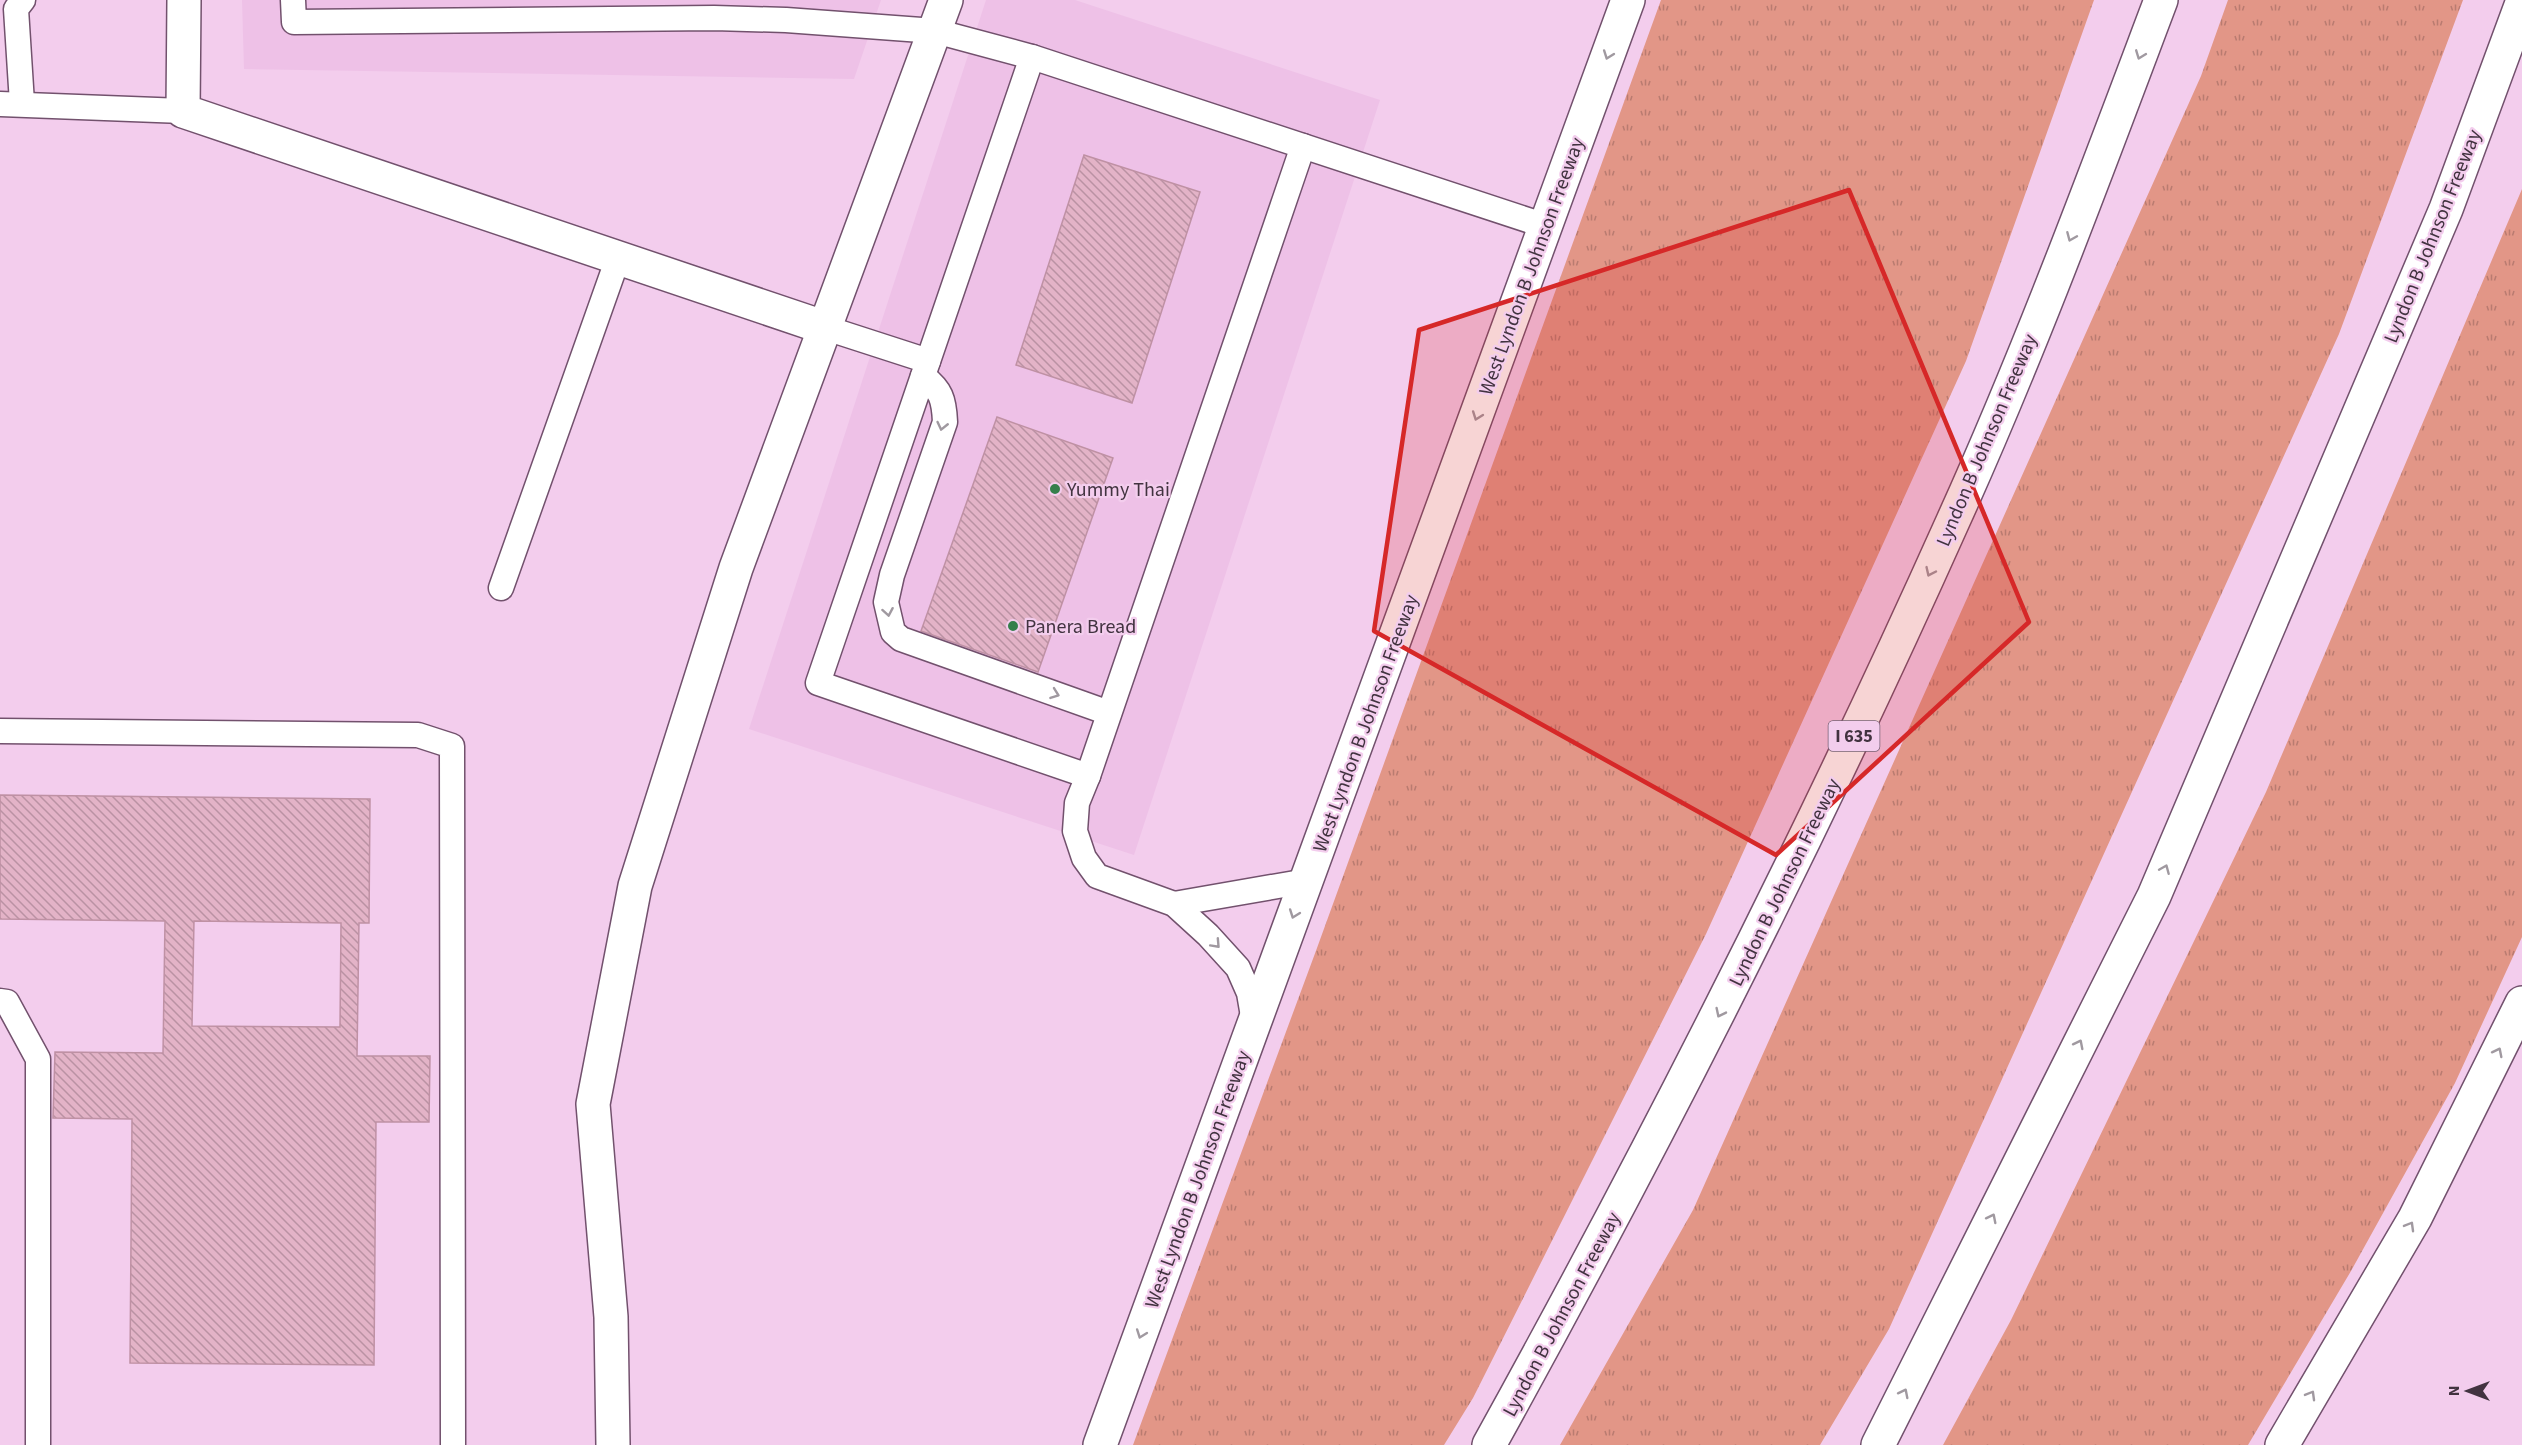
<svg xmlns="http://www.w3.org/2000/svg" width="2522" height="1445" viewBox="0 0 2522 1445" font-family="'Source Sans 3',sans-serif">
<style>
.built{fill:#eec1e7}
.grass{fill:url(#grass-tufts)}
.building{fill:url(#building-back-hatch);stroke:#bf91a4;stroke-width:1.5;fill-rule:evenodd}
.lines{fill:none;stroke-linecap:round;stroke-linejoin:round}
.service-casing{stroke:#72516d;stroke-width:27}
.minor-casing{stroke:#72516d;stroke-width:36}
.secondary-casing{stroke:#72516d;stroke-width:36}
.motorway-casing{stroke:#72516d;stroke-width:36}
.service{stroke:#fff;stroke-width:24}
.minor{stroke:#fff;stroke-width:33}
.secondary{stroke:#fff;stroke-width:33}
.motorway{stroke:#fff;stroke-width:33}
.oneway{stroke:#a099a0}
.marked{fill:#d62828;fill-opacity:0.2;stroke:#d62828;stroke-width:4.5;stroke-linejoin:round}
.poi-dot{fill:#357f4c;stroke:#f3cded;stroke-width:2}
.labels{text-anchor:middle;stroke-width:4.5;stroke-linejoin:round;paint-order:stroke}
.shield{fill:#f3cded;stroke:#776174;stroke-width:1.5}
.shield-label{font-size:18px;font-weight:bold;fill:#423340}
.street-label{font-size:20px;fill:#423340;stroke:#f3cded}
.poi-label{font-size:20px;fill:#423340;stroke:#f3cded;text-anchor:start}
</style>
<defs>
<pattern id="grass-tufts" width="24" height="20" patternUnits="userSpaceOnUse" patternTransform="scale(1.5)"><rect width="24" height="20" fill="#e29687"/><path d="M3 7l-1-3M5 7V3M7 7l1-3M15 17l-1-3M17 17v-4M19 17l1-3" fill="none" stroke="#b97b70"/></pattern>
<pattern id="building-back-hatch" width="6" height="6" patternUnits="userSpaceOnUse" patternTransform="scale(1.5)"><rect width="6" height="6" fill="#e3b3c7"/><path d="M-1 5l2 2M0 0l6 6M5-1l2 2" fill="none" stroke="#ba92a3"/></pattern>
</defs>
<rect width="100%" height="100%" fill="#f3cded"/>
<g class="built">
<polygon points="242,0 881,0 854,79 244,69"/>
<polygon points="986,0 1075,0 1380,100 1134,855 749,729"/>
</g>
<g class="grass">
<polygon points="1661,0 2094,0 1966,361 1706,934 1473,1398 1444,1445 1133,1445 1317,948"/>
<polygon points="2228,0 2463,0 2339,334 1889,1329 1820,1445 1560,1445 1693,1210 2201,76"/>
<polygon points="2522,189 2522,937 2455,1083 2351,1271 2248,1445 1943,1445 2011,1320 2266,792"/>
</g>
<g class="building">
<polygon points="1084,155 1200,192 1132,403 1016,365"/>
<polygon points="997,417 1113,458 1038,672 921,631"/>
<path d="M 0,795 L 370,799 L 369,923 L 359,923 L 357,1056 L 430,1056 L 429,1122 L 376,1122 L 374,1365 L 130,1363 L 132,1119 L 53,1118 L 55,1052 L 163,1053 L 165,921 L 0,919 ZM 194,921 L 341,923 L 340,1027 L 192,1026 Z"/>
</g>
<g class="lines">
<g class="service-casing">
<g id="service">
<polyline points="293,0 294,22 714,18 786,20 935,31 1032,57 1546,226"/>
<polyline points="1032,57 818,683 1088,776 1303,146"/>
<polyline points="22,103 16,9 23,0"/>
<polyline points="0,104 183,111"/>
<polyline points="826,328 928,361"/>
<path d="M 923,376 C 941,390 944,399 945,422 L 892,575 L 886,602 L 893,632 L 901,639 L 1109,713"/>
<polyline points="501,588 618,258"/>
<polyline points="0,731 418,735 452,746 453,1445"/>
<polyline points="1088,776 1077,803 1075,831 1084,858 1097,876 1174,904 1208,935 1238,968 1249,993 1254,1022"/>
<polyline points="1174,904 1307,881"/>
<polyline points="0,1001 7,1002 38,1059 38,1445"/>
</g>
</g>
<g class="minor-casing">
<g id="minor">
<polyline points="184,0 183,111 826,328"/>
<polyline points="613,1445 611,1317 593,1104 635,886 736,568 946,0"/>
</g>
</g>
<g class="secondary-casing">
<polyline id="secondary" points="1100,1445 1628,0"/>
</g>
<g class="motorway-casing">
<g id="motorway">
<path d="M 1489,1445 C 1656,1143 1812,836 1953,521 C 2030,351 2095,175 2161,0"/>
<polyline points="1878,1445 2154,896 2446,209 2522,3"/>
<polyline points="2282,1445 2415,1218 2522,1003"/>
</g>
</g>
<use href="#service" class="service"/>
<use href="#minor" class="minor"/>
<use href="#secondary" class="secondary"/>
<use href="#motorway" class="motorway"/>
</g>
<defs><path id="oneway-chevron" d="M-2-3.5L2.5 0L-2 3.5" fill="none" stroke-width="1.6" stroke-linecap="round" stroke-linejoin="round" transform="scale(1.5)"/></defs>
<g class="oneway">
<use href="#oneway-chevron" transform="translate(1608 55) rotate(110)"/>
<use href="#oneway-chevron" transform="translate(2140 55) rotate(111)"/>
<use href="#oneway-chevron" transform="translate(2071 237) rotate(113)"/>
<use href="#oneway-chevron" transform="translate(1477 416) rotate(110)"/>
<use href="#oneway-chevron" transform="translate(942 426) rotate(103)"/>
<use href="#oneway-chevron" transform="translate(1930 572) rotate(115)"/>
<use href="#oneway-chevron" transform="translate(888 612) rotate(80)"/>
<use href="#oneway-chevron" transform="translate(1055 694) rotate(20)"/>
<use href="#oneway-chevron" transform="translate(2165 869) rotate(-67)"/>
<use href="#oneway-chevron" transform="translate(1294 914) rotate(110)"/>
<use href="#oneway-chevron" transform="translate(1216 944) rotate(47)"/>
<use href="#oneway-chevron" transform="translate(1720 1013) rotate(116)"/>
<use href="#oneway-chevron" transform="translate(2079 1044) rotate(-63)"/>
<use href="#oneway-chevron" transform="translate(2498 1052) rotate(-63)"/>
<use href="#oneway-chevron" transform="translate(1992 1218) rotate(-63)"/>
<use href="#oneway-chevron" transform="translate(2410 1226) rotate(-60)"/>
<use href="#oneway-chevron" transform="translate(1141 1334) rotate(110)"/>
<use href="#oneway-chevron" transform="translate(1904 1393) rotate(-63)"/>
<use href="#oneway-chevron" transform="translate(2311 1395) rotate(-60)"/>
</g>
<path class="marked" d="M 1849,190 L 2029,622 L 1776,855 L 1374,631 L 1419,330 Z"/>
<g class="poi-dot">
<circle cx="1055" cy="489" r="6"/>
<circle cx="1013" cy="626" r="6"/>
</g>
<g class="labels">
<rect class="shield" x="1828.5" y="721" width="51" height="30" rx="4.5"/>
<g class="shield-label">
<text x="1854" y="742">I 635</text>
</g>
<g class="street-label">
<text transform="translate(2432 236) rotate(-68)" y="7">Lyndon B Johnson Freeway</text>
<text transform="translate(1531 266) rotate(-70)" y="7">West Lyndon B Johnson Freeway</text>
<text transform="translate(1986 440) rotate(-67)" y="7">Lyndon B Johnson Freeway</text>
<text transform="translate(1365 723) rotate(-70)" y="7">West Lyndon B Johnson Freeway</text>
<text transform="translate(1784 882) rotate(-64)" y="7">Lyndon B Johnson Freeway</text>
<text transform="translate(1197 1179) rotate(-70)" y="7">West Lyndon B Johnson Freeway</text>
<text transform="translate(1561 1314) rotate(-62)" y="7">Lyndon B Johnson Freeway</text>
</g>
<g class="poi-label">
<text x="1067" y="496">Yummy Thai</text>
<text x="1025" y="633">Panera Bread</text>
</g>
</g>
<g transform="translate(2468 1391) rotate(270)" stroke="#f3cded" stroke-width="4.5" paint-order="stroke">
<path d="M0-4.5L10 22L0 15L-10 22Z" fill="#423340"/>
<text y="-9" font-size="16" font-weight="bold" text-anchor="middle" fill="#423340">N</text>
</g>
</svg>
